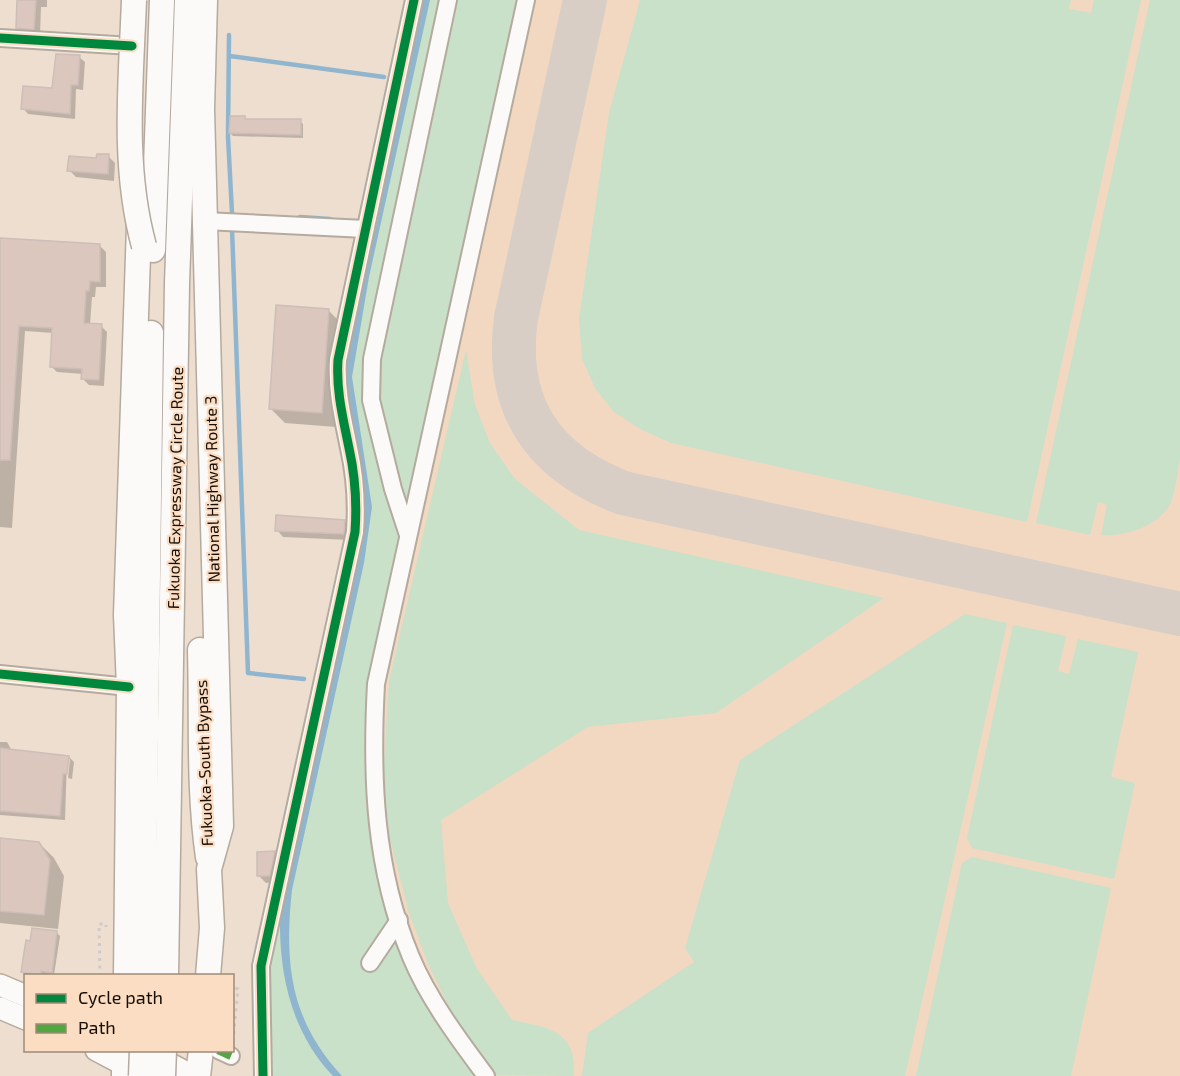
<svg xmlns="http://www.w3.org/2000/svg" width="1180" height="1076" viewBox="0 0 1180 1076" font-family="'Exo 2',sans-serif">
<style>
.built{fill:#f2d8c1}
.green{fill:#c9e0c9}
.water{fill:#90b5cf}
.shadow{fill:#0003}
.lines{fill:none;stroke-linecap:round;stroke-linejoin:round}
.stream{stroke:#90b5cf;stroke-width:4.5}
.taxiway{stroke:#d8cec6;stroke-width:44}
.building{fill:#dcc7bf;stroke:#cdbeb7;stroke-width:1.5}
.minor-casing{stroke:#b5aa9e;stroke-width:20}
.major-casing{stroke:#b5aa9e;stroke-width:24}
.highway-casing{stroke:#b5aa9e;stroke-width:27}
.path{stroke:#cecac7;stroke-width:3;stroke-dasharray:3 4.5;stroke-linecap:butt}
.minor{stroke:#fcfaf8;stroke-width:16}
.major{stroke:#fcfaf8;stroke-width:21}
.highway{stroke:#fcfaf8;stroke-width:24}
.highway-bridge-casing{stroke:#b5aa9e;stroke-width:27;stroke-linecap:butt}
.highway-bridge{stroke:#fcfaf8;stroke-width:24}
.quiet{stroke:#52a840;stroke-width:8;stroke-dasharray:15 8;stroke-linecap:butt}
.cycleway-casing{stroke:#faddc3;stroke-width:13}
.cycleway{stroke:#00873e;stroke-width:9}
.labels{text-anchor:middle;stroke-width:4.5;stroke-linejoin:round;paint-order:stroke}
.street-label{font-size:16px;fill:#170e05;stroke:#faddc3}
</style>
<rect width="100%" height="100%" fill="#edded0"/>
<polygon class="built" points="517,0 1180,0 1180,1076 381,1076 319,887"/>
<g class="green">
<path d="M 422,0 L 517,0 L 369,682 C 366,729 363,776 368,823 C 377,909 425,1008 477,1076 L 271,1076 L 268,952 L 357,562 L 344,386 L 354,318 L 377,223 Z"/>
<polygon points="640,0 1071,0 1069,9 1091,13 1094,0 1141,0 1027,522 671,443 642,430 614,412 595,388 582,359 579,319 609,113"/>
<path d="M 1150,0 L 1180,0 L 1180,460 C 1177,473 1176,489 1171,502 C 1160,526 1125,537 1101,535 L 1107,505 L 1098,502 L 1090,535 L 1036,523 Z"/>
<path d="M 466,350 L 475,405 L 490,443 L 515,479 L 579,530 L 884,598 L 716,713 L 588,727 L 441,820 L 448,903 L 477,969 L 512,1020 C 549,1028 577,1030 574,1076 L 494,1075 L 449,1007 L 428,964 L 409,913 L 390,839 L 383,777 L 389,681 Z"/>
<polygon points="965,614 1007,623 905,1076 582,1076 588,1033 694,962 685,948 740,760"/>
<polygon points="1013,625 1066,636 1058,671 1069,674 1078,639 1138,652 1111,777 1135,783 1114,879 972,848 967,838"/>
<polygon points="972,857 1111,888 1071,1076 916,1076 962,863"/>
</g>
<path class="water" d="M 422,0 L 430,0 L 369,277 L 352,377 L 372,507 L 364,563 L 292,890 C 284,963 290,1020 342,1076 L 333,1076 C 292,1033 279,976 280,918 L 357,562 L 364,511 L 344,386 L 354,318 L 377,223 Z"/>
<g class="shadow">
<polygon points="21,0 47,0 47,7 41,7 40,35 25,34 18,28"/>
<polygon points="79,57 85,62 83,90 76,89 75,119 28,114 23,108 54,90"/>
<polygon points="244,118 247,121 300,121 303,124 303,138 233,136 230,133"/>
<polygon points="108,156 115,163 114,181 76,177 69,170"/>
<polygon points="0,240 100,246 106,252 106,287 96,287 95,297 92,297 90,325 101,326 107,332 104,386 89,385 83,379 83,374 57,372 51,366 53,333 25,331 12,528 0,527"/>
<polygon points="328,310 343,325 336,427 285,423 271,409"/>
<polygon points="344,521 351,528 350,540 283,537 277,530"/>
<polygon points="0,742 7,742 12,751 69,757 74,762 72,779 68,778 70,759 67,759 65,820 0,815"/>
<polygon points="0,839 39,843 54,858 64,876 58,929 0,923"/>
<polygon points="275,853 281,859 276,882 266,883 259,876"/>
<polygon points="57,933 60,936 54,975 26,975 23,972"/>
</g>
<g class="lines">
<g class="stream">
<polyline points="229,35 228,137 232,213"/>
<polyline points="230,56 384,77"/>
<polyline points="300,217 330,219"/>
<polyline points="232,228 248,673 304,679"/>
</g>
<path class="taxiway" d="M 585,0 L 516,318 C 504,405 542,462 623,493 L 1180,614"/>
</g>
<g class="building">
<polygon points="17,0 36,0 34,30 16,28"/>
<polygon points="56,54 80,55 78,85 71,85 70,114 21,109 23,86 52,88"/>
<polygon points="230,116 245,116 245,119 301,119 301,135 229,133"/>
<polygon points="97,154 109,154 108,174 67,171 69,156 96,158"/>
<polygon points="0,238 100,244 100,282 90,281 89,291 86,291 84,323 102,324 99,380 81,379 82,369 50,367 52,328 19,326 10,460 0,460"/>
<polygon points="276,305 329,309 322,413 269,409"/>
<polygon points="276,515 345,520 344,534 275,531"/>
<polygon points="0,748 69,756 67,774 63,774 60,816 0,811"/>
<polygon points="0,838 39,842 50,860 44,915 0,911"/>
<polygon points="275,851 270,876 257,876 257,852"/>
<polygon points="32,928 57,931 52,973 41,971 41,975 21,972 26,940 30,941"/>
</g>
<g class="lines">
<g class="minor-casing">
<g id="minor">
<polyline points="0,38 132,46"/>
<polyline points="205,221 365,229"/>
<polyline points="408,535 393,489 371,400 372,359 448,0"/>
<polyline points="0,674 129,687"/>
<polyline points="370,963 399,920"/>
<polyline points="218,1050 231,1056"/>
<path d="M 263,1076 L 261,966 L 355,532 C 357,504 355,475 349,448 C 343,418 336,391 338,360 L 414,0"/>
<path d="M 486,1076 C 459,1040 428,998 411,957 C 374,868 371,777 376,684 L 526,0"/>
</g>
</g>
<g class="major-casing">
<g id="major">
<polyline points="0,985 26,996"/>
<polyline points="0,1008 26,1019"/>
<polyline points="96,1050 136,1071"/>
<polyline points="151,1054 193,1076"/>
</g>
</g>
<g class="highway-casing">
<g id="highway">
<polyline points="205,0 202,109 221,826 209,869 212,928 208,976"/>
<polyline points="153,250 162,0"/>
<path d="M 200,650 C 202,719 198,788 208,857"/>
<polyline points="126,976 129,687 126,615 139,225"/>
<polyline points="143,976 151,333"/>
<polyline points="166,976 177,283 187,0"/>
<polyline points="124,1076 124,1050"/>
<polyline points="198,1076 201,1050"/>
</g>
</g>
<g class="path">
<polyline points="87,976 93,976"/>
<polyline points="100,976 99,924 106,924 106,927"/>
<polyline points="232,992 233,987 238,989 233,1040"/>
</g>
<use href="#minor" class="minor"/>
<use href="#major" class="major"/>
<use href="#highway" class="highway"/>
<g class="highway-bridge-casing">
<g id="highway-bridge">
<path d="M 134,0 C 131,82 122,166 144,246"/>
<polyline points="141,1076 142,1050"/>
<polyline points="163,1076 164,1050"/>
</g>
</g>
<use href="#highway-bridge" class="highway-bridge"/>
<polyline class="quiet" points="218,1050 231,1056"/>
<g class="cycleway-casing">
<g id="cycleway">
<polyline points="0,38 132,46"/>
<polyline points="0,674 129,687"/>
<path d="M 263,1076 L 261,966 L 355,532 C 357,504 355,475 349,448 C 343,418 336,391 338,360 L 414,0"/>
</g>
</g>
<use href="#cycleway" class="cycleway"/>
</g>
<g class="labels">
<g class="street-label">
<text transform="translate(175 488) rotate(-89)" y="6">Fukuoka Expressway Circle Route</text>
<text transform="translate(212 489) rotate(-91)" y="6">National Highway Route 3</text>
<text transform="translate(204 763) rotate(-92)" y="6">Fukuoka-South Bypass</text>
</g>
</g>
<rect x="24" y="974" width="210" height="78" fill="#faddc3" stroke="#9f8a77" stroke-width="1.5"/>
<rect x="36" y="994" width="30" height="9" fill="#00873e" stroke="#9f8a77" stroke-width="1.5"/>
<text x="78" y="1004" font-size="18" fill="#170e05">Cycle path</text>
<rect x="36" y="1024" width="30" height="9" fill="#52a840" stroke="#9f8a77" stroke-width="1.5"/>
<text x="78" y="1034" font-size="18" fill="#170e05">Path</text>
</svg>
